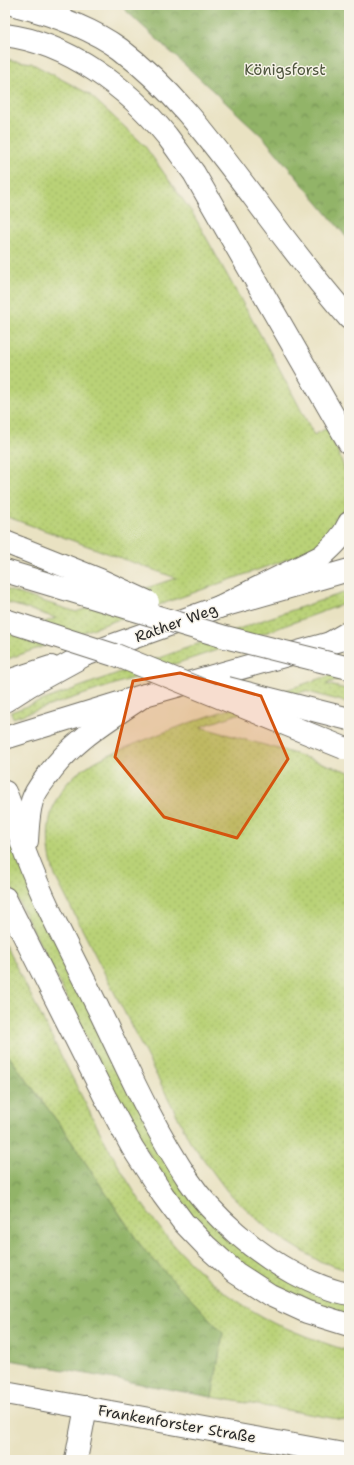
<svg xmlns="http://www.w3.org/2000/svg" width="354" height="1465" viewBox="0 0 354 1465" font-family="'Shantell Sans',sans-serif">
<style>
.grass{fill:url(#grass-dots);stroke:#727e51}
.forest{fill:url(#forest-crowns);stroke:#5e704a}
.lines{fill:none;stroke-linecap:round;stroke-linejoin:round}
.minor-casing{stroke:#6e6b60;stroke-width:24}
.major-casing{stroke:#6e6b60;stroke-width:24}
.highway-casing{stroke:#6e6b60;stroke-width:24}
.minor{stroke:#fff;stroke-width:22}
.major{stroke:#fff;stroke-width:22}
.highway{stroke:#fff;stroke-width:22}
.highway-bridge-casing{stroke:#6e6b60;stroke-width:24;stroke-linecap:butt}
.highway-bridge{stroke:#fff;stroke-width:22}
.marked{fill:#d5540f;fill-opacity:0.2;stroke:#d5540f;stroke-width:3;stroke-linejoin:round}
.labels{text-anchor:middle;stroke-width:3;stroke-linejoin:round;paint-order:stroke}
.park-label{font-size:15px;fill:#4e553e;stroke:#f7f3e8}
.street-label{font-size:15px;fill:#2b2b2b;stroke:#f7f3e8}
</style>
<defs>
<pattern id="grass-dots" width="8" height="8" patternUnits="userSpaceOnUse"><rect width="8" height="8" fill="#b9d277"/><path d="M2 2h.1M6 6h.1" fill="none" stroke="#9fb467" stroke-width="1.8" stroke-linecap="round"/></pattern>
<pattern id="forest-crowns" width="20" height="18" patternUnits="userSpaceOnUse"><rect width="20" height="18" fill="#92b468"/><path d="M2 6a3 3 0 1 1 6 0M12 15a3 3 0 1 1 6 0" fill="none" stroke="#779356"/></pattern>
</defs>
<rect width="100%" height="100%" fill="#f7f3e8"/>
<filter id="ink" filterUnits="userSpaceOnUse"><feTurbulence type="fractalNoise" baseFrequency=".025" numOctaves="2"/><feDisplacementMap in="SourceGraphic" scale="8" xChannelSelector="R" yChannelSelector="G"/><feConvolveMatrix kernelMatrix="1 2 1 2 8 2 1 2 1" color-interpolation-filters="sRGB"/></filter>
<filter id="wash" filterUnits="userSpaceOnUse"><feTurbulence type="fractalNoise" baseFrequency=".012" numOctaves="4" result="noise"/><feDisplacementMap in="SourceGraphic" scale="16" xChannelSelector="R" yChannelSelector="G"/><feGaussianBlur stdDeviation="0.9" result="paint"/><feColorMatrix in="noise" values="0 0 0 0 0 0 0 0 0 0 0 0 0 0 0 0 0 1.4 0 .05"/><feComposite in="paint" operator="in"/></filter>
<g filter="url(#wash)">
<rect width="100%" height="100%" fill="#e9e2c2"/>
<g class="grass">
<path d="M 5,59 L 31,63 L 89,94 L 144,145 L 193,214 L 279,368 L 314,435 L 327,428 C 334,444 343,460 346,477 C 353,511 331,540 302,554 L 5,660 L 5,636 L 56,618 L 5,602 L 5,589 L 76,612 L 176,578 L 5,516 Z"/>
<polygon points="349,591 349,602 235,644 13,718 11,712 266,619"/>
<path d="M 349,669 L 349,676 L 326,684 L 349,690 L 349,703 L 305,691 L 200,727 L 286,751 L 349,772 L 349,1271 L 319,1261 L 271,1232 L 227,1191 L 190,1141 L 55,876 C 45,843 44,809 69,781 C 87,762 113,753 137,743 C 206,715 278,693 349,669 Z"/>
<polygon points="5,818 195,1200 349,1303 349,1318 303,1302 261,1279 222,1249 188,1215 140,1139 105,1074 5,874"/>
<path d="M 5,945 C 29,991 52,1038 76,1085 C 122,1176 162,1256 253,1311 C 281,1328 310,1338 342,1349 L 349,1350 L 349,1421 L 212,1397 L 223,1333 L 143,1249 L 63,1129 L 5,1051 Z"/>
</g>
<g class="forest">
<polygon points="117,5 349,5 349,240 263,137 122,7"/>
<polygon points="5,1051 63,1129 143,1249 223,1333 212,1397 5,1359"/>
</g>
</g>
<g filter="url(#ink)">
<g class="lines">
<g class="minor-casing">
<polyline id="minor" points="76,1460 86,1407"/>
</g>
<g class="major-casing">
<g id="major">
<polyline points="88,654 219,607 349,570"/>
<polyline points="5,682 51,667"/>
<polyline points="5,738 145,695 348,638"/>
<polyline points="5,1393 349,1455"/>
</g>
</g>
<g class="highway-casing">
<g id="highway">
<path d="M 15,5 C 51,14 90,27 120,49 C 174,90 211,141 252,195 C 283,237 315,279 349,318"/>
<path d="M 5,35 C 68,43 128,88 167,136 C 176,148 185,161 194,173 L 349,443"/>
<polyline points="5,542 20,548"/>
<path d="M 219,607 L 322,556 C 333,546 343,537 349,523"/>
<polyline points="330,643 349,632"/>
<polyline points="5,701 30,685 83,656"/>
<path d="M 5,792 C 15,812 18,834 26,855 C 46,908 74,959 99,1010 C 127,1068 153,1127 189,1181 C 212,1216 256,1253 293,1273 C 310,1282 330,1291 349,1294"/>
<path d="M 27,841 C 28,827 28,814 32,801 C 35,791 42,783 48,775 C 73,740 110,719 145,695"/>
<polyline points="5,898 105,1097 132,1147 163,1195 183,1222 207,1247 236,1273 270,1295 307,1312 349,1325"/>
</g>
</g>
<use href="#minor" class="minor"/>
<use href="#major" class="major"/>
<use href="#highway" class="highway"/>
<g class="highway-bridge-casing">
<g id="highway-bridge">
<polyline points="20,548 100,580 148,602"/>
<polyline points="5,571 225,637 349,668"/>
<polyline points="5,620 114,655"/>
<polyline points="116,655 344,748"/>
<polyline points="227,688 349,719"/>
</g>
</g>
<use href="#highway-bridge" class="highway-bridge"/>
</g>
</g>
<path class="marked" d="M 180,673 L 261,696 L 288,759 L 237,838 L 164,817 L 115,757 L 133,681 Z"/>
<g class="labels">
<g class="park-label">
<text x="285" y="75">Königsforst</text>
</g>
<g class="street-label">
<text transform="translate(176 623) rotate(-20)" y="5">Rather Weg</text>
<text transform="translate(177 1424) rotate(10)" y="5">Frankenforster Straße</text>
</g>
</g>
<rect width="354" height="1465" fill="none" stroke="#f7f3e8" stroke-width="20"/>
</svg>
